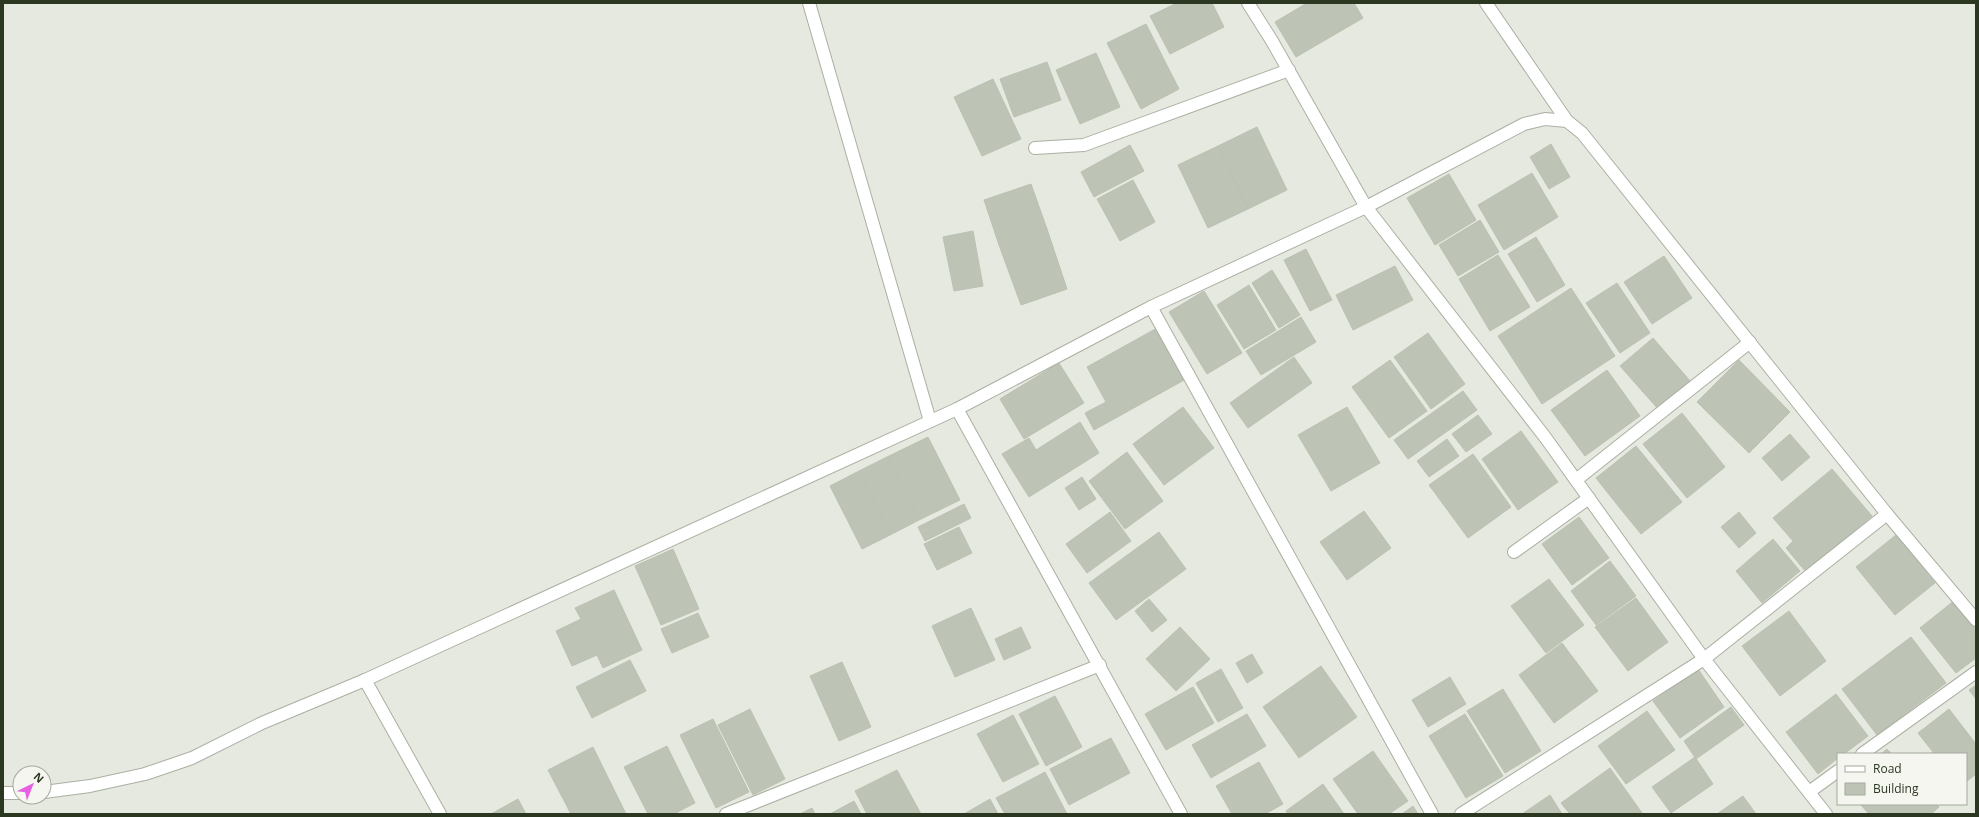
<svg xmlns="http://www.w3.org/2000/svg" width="1979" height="817" viewBox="0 0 1979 817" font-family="'Open Sans',sans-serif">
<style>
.building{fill:#bdc3b5;stroke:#bcc1b2}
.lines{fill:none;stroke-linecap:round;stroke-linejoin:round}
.street-casing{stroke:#aab0a3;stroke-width:14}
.street{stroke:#fff;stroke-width:12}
</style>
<rect width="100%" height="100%" fill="#e5e9df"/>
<g class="building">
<polygon points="1177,3 1212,3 1224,27 1170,54 1150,16"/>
<polygon points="1307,3 1354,3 1363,18 1296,57 1275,22"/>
<polygon points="1146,24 1179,89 1141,109 1107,43"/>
<polygon points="1096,53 1120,107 1080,124 1056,70"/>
<polygon points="1047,62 1061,100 1014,117 1000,79"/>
<polygon points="993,79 1021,139 982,156 954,97"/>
<polygon points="1257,127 1287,190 1248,209 1218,146"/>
<polygon points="1551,144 1570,177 1549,189 1530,157"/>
<polygon points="1130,145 1144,171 1094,197 1081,172"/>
<polygon points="1218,146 1248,209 1208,228 1178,165"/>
<polygon points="1532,173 1558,217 1504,250 1478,205"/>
<polygon points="1449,174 1476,220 1435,245 1407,198"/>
<polygon points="1133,180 1155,222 1120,241 1097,199"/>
<polygon points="1031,184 1047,229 999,245 984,200"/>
<polygon points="1480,220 1499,252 1458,276 1439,245"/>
<polygon points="1047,229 1067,289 1021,305 999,245"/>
<polygon points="973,231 983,286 954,291 943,237"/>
<polygon points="1536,237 1565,285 1537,302 1508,254"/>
<polygon points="1306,249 1332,300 1310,311 1284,260"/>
<polygon points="1498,255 1530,307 1490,331 1459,279"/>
<polygon points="1664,256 1692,298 1652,324 1624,282"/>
<polygon points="1395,266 1413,300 1353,330 1336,295"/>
<polygon points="1272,270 1300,315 1279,328 1252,283"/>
<polygon points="1617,283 1650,333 1620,353 1586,303"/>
<polygon points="1249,285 1276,330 1244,349 1217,305"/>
<polygon points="1571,288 1615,356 1542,404 1498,336"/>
<polygon points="1204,291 1242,353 1207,374 1169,312"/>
<polygon points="1301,317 1316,342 1261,375 1246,351"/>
<polygon points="1157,328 1186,379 1094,430 1085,413 1106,402 1087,367"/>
<polygon points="1428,333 1465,384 1431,409 1394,357"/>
<polygon points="1653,338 1691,382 1659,410 1620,366"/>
<polygon points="1294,357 1312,383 1248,428 1230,403"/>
<polygon points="1390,360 1427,411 1389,438 1352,387"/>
<polygon points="1739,360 1790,412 1749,453 1697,402"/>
<polygon points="1059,363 1084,403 1024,439 1000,399"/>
<polygon points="1607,370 1640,416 1585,456 1551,410"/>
<polygon points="1463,391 1477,410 1408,459 1394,440"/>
<polygon points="1183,407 1214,448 1164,485 1133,444"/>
<polygon points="1347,407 1380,463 1331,491 1298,435"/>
<polygon points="1682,413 1725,467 1687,498 1643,444"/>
<polygon points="1478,415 1492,434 1466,452 1452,434"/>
<polygon points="1080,422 1099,453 1029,497 1002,454 1029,438 1036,450"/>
<polygon points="1521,431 1558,482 1518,510 1482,459"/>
<polygon points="1790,434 1810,457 1782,481 1762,458"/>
<polygon points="928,437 960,500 919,520 887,457"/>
<polygon points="1447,439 1459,456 1429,477 1417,461"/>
<polygon points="1636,446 1659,474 1619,507 1596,478"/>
<polygon points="1127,452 1163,501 1125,529 1089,481"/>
<polygon points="1473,454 1511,507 1468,538 1429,485"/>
<polygon points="887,457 919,520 890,535 859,471"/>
<polygon points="1832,469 1872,516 1806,572 1786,548 1793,541 1773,518"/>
<polygon points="859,471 890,535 862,549 830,486"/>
<polygon points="1659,474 1682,502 1641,534 1619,507"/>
<polygon points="1082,477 1096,499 1079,510 1065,488"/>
<polygon points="964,504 971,518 925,541 918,527"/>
<polygon points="1364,511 1391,548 1347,580 1320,542"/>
<polygon points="1110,512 1131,541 1087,573 1066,544"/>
<polygon points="1739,512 1756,533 1739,548 1721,527"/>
<polygon points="1579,517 1609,558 1572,585 1542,544"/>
<polygon points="959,527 972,553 937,570 924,544"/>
<polygon points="1159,532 1186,569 1116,620 1089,583"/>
<polygon points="1896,535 1935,583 1895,615 1856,567"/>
<polygon points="1773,539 1800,571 1762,603 1736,571"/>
<polygon points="673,549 699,609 661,625 635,566"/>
<polygon points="1610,561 1636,596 1596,625 1571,591"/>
<polygon points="1549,579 1584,625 1546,653 1511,606"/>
<polygon points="614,590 642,650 603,668 597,655 572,666 556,631 581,619 575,608"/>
<polygon points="1636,598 1668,642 1628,671 1595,627"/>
<polygon points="1149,599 1167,620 1152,632 1135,611"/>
<polygon points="1955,600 1976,628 1976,658 1956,673 1920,628"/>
<polygon points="971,608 995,660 955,677 932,626"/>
<polygon points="1789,611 1826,661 1780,696 1742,646"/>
<polygon points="698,613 709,637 672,653 661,629"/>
<polygon points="1021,627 1031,648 1004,660 995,639"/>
<polygon points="1180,627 1210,659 1176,691 1146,659"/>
<polygon points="1911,637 1946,683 1877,735 1842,689"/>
<polygon points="1562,643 1598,691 1554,723 1519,675"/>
<polygon points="1252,654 1263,673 1247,683 1236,663"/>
<polygon points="630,660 646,691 592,718 576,687"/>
<polygon points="842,662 871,727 839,741 810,676"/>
<polygon points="1321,666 1357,717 1299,758 1263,707"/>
<polygon points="1221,669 1243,708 1218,722 1196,683"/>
<polygon points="1698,669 1724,707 1680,738 1653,701"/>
<polygon points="1450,677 1466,704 1428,727 1412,700"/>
<polygon points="1976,685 1976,699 1969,690"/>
<polygon points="1193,687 1214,723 1166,750 1145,714"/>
<polygon points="1503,689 1541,751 1505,773 1467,711"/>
<polygon points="1836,694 1868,736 1844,754 1838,754 1838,758 1818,774 1786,732"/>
<polygon points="1055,696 1082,747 1046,766 1019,714"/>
<polygon points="1731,707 1744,725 1696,759 1684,741"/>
<polygon points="750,709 785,779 753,795 718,725"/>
<polygon points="1949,709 1976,744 1976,774 1966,782 1966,754 1930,754 1933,752 1918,733"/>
<polygon points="1647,711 1675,750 1626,784 1598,746"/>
<polygon points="1247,714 1266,746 1211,778 1192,745"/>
<polygon points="1465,714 1503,776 1466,798 1429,736"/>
<polygon points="1013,715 1039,764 1003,782 977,734"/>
<polygon points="713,719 749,792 716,808 680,735"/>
<polygon points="1111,738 1130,773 1069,805 1050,769"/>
<polygon points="667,746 695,803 674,814 648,814 624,767"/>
<polygon points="593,747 626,814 571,814 548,770"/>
<polygon points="1887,749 1892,754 1881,754"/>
<polygon points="1373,751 1408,801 1389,814 1358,814 1333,779"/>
<polygon points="1695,757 1713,784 1671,813 1652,787"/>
<polygon points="1259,762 1283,804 1265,814 1232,814 1216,786"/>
<polygon points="1610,768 1642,813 1570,814 1561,803"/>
<polygon points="897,770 921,814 867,814 855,791"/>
<polygon points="1045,772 1067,814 1005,814 996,798"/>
<polygon points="1323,784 1344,814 1288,814 1286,811"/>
<polygon points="1550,795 1562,814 1522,814"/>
<polygon points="1743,796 1756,814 1717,814"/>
<polygon points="518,799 526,814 491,814"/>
<polygon points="990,799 998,814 964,814"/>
<polygon points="854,801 861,814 830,814"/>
<polygon points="1860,804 1936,804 1939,807 1931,814 1869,814"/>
<polygon points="1413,806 1418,814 1402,814"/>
<polygon points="812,808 815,814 800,814"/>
</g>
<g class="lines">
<g class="street-casing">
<g id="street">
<polyline points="809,3 930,421"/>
<polyline points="1248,3 1272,41 1366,207 1545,437 1704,659 1826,814"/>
<polyline points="1486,3 1567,121"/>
<polyline points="1035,148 1084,145 1289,70"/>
<polyline points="1151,307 1432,814"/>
<polyline points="957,409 1181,814"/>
<polyline points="1576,480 1750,342"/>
<polyline points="1514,552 1589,498"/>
<polyline points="365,680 440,814"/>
<polyline points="1862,754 1976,672"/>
<polyline points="44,792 90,786 145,774 192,758 262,723 365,680 957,409 1151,307 1366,207 1524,124 1545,119 1567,121 1582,133 1887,514 1976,620"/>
<polyline points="1809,792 1838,771"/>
<polyline points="3,793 20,793"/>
<polyline points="726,814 1100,665"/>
<polyline points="1461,814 1704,659 1887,514"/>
</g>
</g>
<use href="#street" class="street"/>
</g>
<rect width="1979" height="817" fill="none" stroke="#2c3722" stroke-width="8"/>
<rect x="1837" y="753" width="130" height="52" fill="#f4f6ef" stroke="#a4aa9d"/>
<rect x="1845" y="766" width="20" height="6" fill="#ffffff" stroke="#a4aa9d"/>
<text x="1873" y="773" font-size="12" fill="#2c3722">Road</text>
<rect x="1845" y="783" width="20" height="12" fill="#bdc3b5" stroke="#a4aa9d"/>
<text x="1873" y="793" font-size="12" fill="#2c3722">Building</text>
<g transform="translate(32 785) rotate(43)"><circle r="19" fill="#f4f6ef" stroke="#a4aa9d"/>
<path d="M0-3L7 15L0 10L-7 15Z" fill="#e561e1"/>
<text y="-6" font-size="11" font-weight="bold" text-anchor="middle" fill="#2c3722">N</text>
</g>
</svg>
